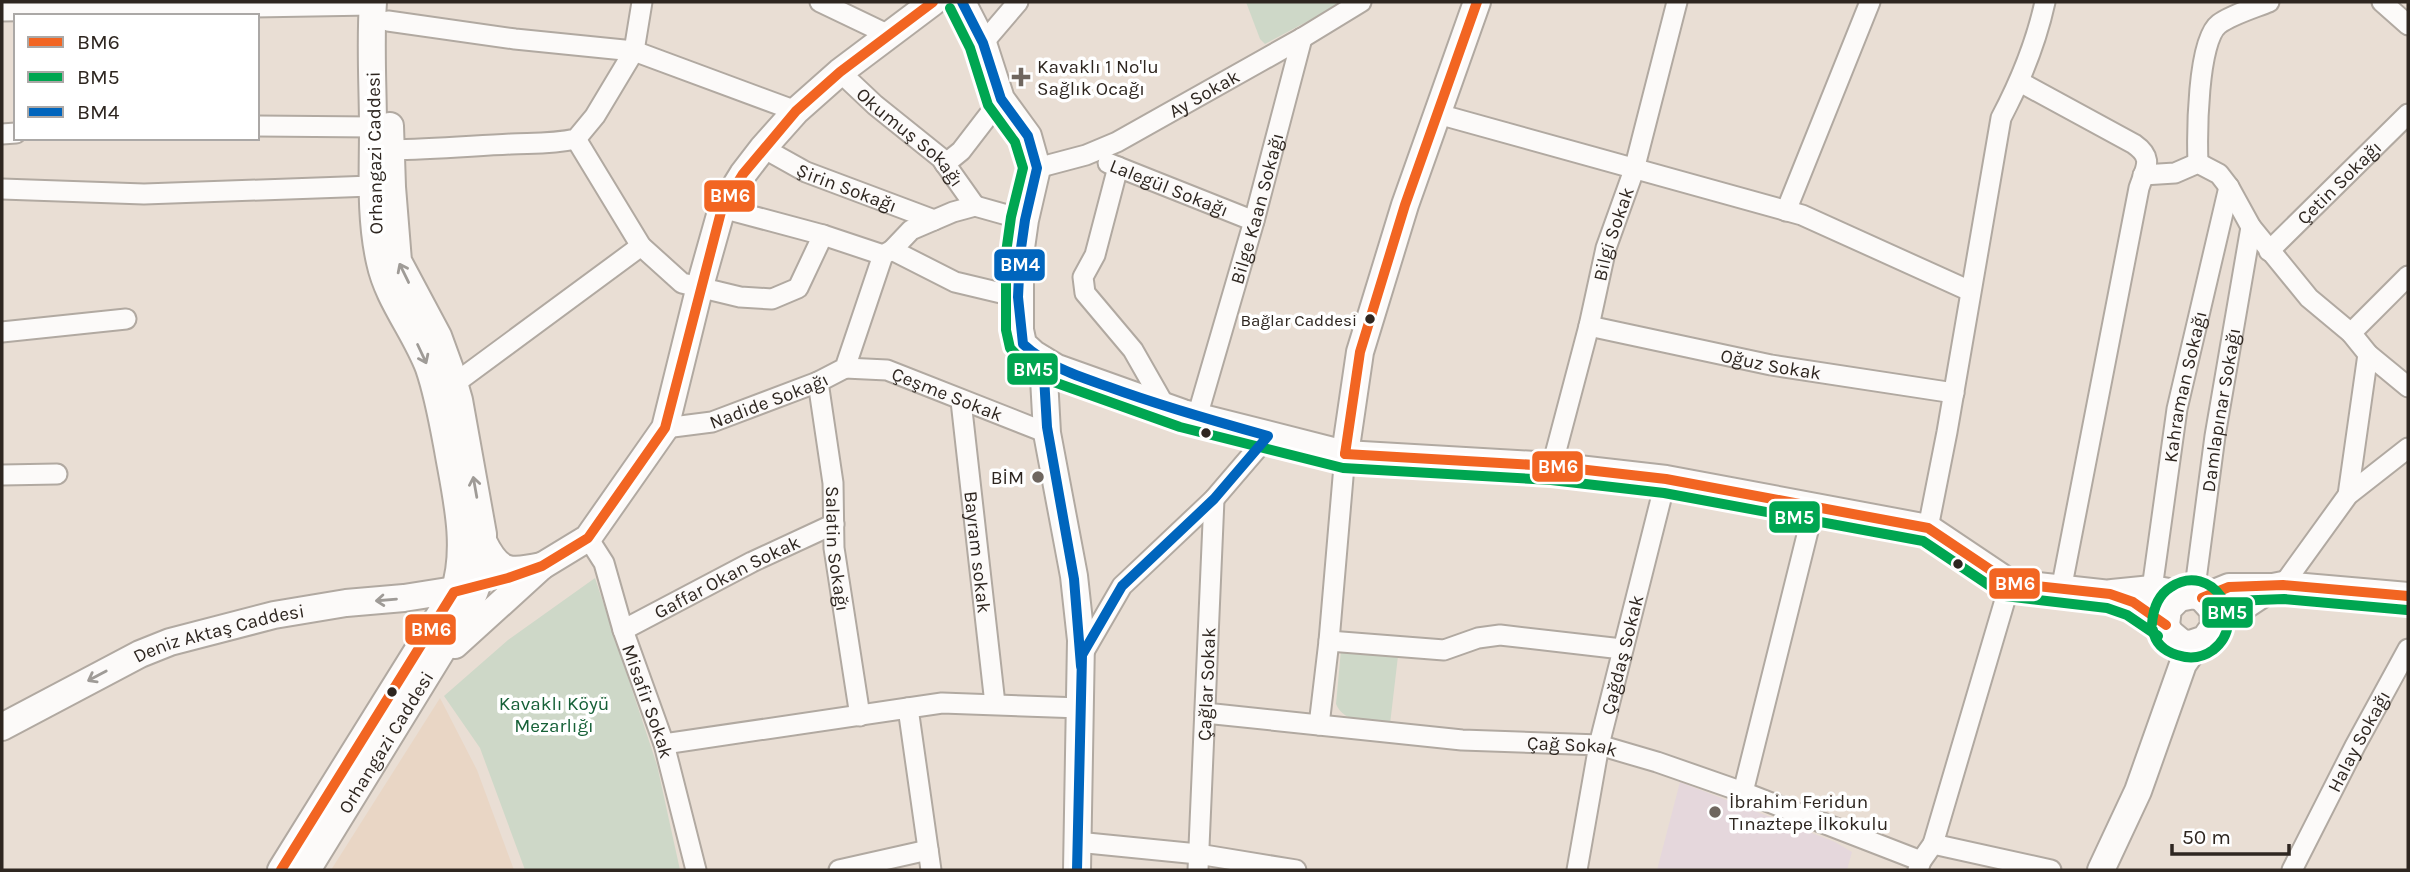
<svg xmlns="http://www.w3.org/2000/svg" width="2410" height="872" viewBox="0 0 2410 872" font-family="Karla,sans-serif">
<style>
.built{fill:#e9d6c5}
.education{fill:#e5d7dc}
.green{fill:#ced8c8}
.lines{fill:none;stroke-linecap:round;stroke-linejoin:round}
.street-casing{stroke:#b1a9a1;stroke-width:23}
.secondary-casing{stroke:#b1a9a1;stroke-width:30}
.street{stroke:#fcfaf9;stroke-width:19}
.secondary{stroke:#fcfaf9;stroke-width:26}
.bus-1-casing{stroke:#fff;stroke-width:16}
.bus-2-casing{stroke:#fff;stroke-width:16}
.bus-3-casing{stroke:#fff;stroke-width:16}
.bus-1{stroke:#f26522;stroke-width:10}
.bus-2{stroke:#00a651;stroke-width:10}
.bus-3{stroke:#0065bd;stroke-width:10}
.oneway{stroke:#9f9b97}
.poi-dot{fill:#6f665f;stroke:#fff;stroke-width:2.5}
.bus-dot{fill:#2e2620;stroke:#fff;stroke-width:2.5}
.labels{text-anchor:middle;stroke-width:7;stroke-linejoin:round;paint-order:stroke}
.bus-label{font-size:17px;fill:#2e2620;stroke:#fff;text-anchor:end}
.poi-label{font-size:19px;fill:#2e2620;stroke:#fff;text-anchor:start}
.street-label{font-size:19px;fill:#2e2620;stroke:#fff}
.park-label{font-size:19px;fill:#176138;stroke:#fff}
.line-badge{stroke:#fff;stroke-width:2.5}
.badge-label{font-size:19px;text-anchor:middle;font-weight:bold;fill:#fff}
</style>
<rect width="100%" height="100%" fill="#e9ded4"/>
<polygon class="built" points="440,698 477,770 514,870 331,870"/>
<polygon class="education" points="1680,782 1835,842 1852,852 1847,870 1657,870"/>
<g class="green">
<polygon points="1246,2 1339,2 1342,3 1265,44 1260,39"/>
<polygon points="595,578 657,765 680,870 525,870 480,748 444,696 508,640"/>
<path d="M 1341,650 L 1398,656 L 1390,724 C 1372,721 1344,724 1336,704 Z"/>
</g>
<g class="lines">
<g class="street-casing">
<g id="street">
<polyline points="820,2 889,35"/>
<polyline points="2382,2 2408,25"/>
<polyline points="2,11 372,5"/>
<polyline points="388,21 515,39 634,51 796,111"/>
<polyline points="983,43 1018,2"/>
<path id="s1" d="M 840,72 L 875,105 L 941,158 L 975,206"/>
<path d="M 2020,82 L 2134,144 C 2154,158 2146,167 2139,188 L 2061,590"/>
<polyline points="1438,114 1802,215 1970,291"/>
<polyline points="257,126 373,127"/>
<polyline points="2,134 16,133"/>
<polyline points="576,139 641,246 682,283 740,297 772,299 798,288 823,235"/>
<path id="s2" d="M 763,148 L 806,172 L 934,220"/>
<path d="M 391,150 C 431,149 471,146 511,144 C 535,143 552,144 576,139 L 595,116 L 634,51 L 642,2"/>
<path id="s3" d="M 1108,163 L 1254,221"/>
<path d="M 2198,163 C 2197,137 2197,40 2219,24 C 2231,15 2254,8 2269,2"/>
<polyline points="945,164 961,151 1001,99"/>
<polyline points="1118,167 1095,255 1083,277 1085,293 1133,350 1166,408"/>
<path id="s4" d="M 1037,168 L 1086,155 L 1117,142 L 1302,38 L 1361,2"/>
<polyline points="2143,175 2175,173 2198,163 2219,174 2229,187 2251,227 2309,298 2351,333 2368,354 2408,387"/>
<polyline points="2,189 144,194 372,186"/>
<polyline points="722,208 823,235 883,255"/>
<polyline points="1786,211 1870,2"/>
<polyline points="892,250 955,282 1018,297"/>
<path id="s5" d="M 2269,251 L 2408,114"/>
<path id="s6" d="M 1589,326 L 1771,365 L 1954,393"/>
<polyline points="2,332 126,319"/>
<polyline points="2351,333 2408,276"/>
<path id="s7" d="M 845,368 L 887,370 L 1047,433"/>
<path id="s8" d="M 818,382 L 833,483 L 834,548 L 860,716"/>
<polyline points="454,384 641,246"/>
<path id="s9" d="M 961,401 L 995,704"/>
<path id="s10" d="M 1197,417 L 1254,221 L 1302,38"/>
<path id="s11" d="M 665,428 L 712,422 L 818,382 L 845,368 L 883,255 L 892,250 L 911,230 L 953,212 L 975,206 L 1025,220"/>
<path id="s12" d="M 1552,466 L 1589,326 L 1606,248 L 1634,170 L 1677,2"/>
<polyline points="2,475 57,474"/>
<polyline points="2348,495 2368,354"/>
<path d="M 1928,528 L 1947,432 L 2001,118 C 2021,80 2036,43 2045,2"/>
<path id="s13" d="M 588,538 L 604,563 L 623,630 L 664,744 L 696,870"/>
<polyline points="2283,585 2348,495 2408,448"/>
<path id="s14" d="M 2152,589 L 2177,409 L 2229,187"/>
<path id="s15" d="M 2194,595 L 2215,436 L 2251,227"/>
<path id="s16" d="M 623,630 L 752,562 L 834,524"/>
<polyline points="1329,641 1444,650 1478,638 1500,635 1622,649"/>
<polyline points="1082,655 1122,586 1214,499 1268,436"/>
<polyline points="908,708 942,703 1081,708"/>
<path id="s17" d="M 1205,713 L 1462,740 L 1599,745 L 1657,762 L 1743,792 L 1921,861"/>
<polyline points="1319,725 1329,641 1345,454"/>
<polyline points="664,744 908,708 931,870"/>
<polyline points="1743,792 1814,507"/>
<polyline points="1077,842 1198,854 1296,870"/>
<polyline points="1933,844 2051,870"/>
<polyline points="839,870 928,850"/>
<path id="s18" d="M 1198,870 L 1214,499"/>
<path id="s19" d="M 1577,870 L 1599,745 L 1666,479"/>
<polyline points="1918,870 1921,861 1933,844 2010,583"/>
<path id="s20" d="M 2292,870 L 2355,746 L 2408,649"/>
</g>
</g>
<g class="secondary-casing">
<g id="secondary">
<polyline points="962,2 983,43 1001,99 1028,136 1037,168 1025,220 1020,255 1020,330 1023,344 1034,354 1057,368 1183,413 1345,454 1552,466 1666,479 1928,528 2010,583 2110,594 2133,602 2166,625 2170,633 2182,643 2190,644 2205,639 2214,626 2213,610 2202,598 2194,595 2179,598 2168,609 2166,625"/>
<polyline points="1043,360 1047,433 1074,576 1081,640 1077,870"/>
<polyline points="1345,454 1360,352 1405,205 1477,2"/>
<path d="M 483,541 C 499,574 510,573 542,566"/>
<polyline points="2112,593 2152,589 2186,595"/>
<polyline points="2202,598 2229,587 2273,587 2283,585 2408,596"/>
<polyline points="2214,626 2273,587"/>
<polyline points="455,645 542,566 588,538 665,428 700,286 722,208 743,174 763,148 796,111 840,72 933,2"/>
<path id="s21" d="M 2,727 L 140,654 L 170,642 L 274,615 L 346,603 L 404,598 L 467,588"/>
<path d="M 281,870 L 454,592 C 469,547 456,496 448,450 C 443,423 438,394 429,368 C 415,331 388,300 380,262 C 370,218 373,173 373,129 C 373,87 370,44 373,2"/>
<path id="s22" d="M 307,870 L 465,613 C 481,581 483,569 483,534 L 459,400 L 450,369 L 438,336 L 398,261 L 392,187 L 390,126"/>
<polyline points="2101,870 2138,791 2183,664 2198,643"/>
</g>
</g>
<use href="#street" class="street"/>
<use href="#secondary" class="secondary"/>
<g class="bus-1-casing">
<g id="bus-1">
<polyline points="1345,454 1552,466 1666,479 1928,528 2010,583 2110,594 2133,602 2166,625"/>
<polyline points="1345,454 1360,352 1405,205 1477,2"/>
<polyline points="2202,598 2229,587 2283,585 2408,596"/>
<polyline points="281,870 454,592 508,578 542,566 588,538 665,428 722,208 743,174 796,111 840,72 933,2"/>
</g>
</g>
<g class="bus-2-casing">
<g id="bus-2">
<polyline points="950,8 970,48 988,105 1015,142 1023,168 1011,217 1006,253 1006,330 1010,348 1026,365 1051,381 1180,427 1343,468 1551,480 1664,493 1923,541 2005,596 2107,608 2127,615 2158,636"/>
<polyline points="2207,611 2232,601 2284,599 2407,610"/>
<path d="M 2152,624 C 2153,610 2158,595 2171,587 C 2211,560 2251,620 2213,650 C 2202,658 2189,659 2177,655 C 2164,651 2155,643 2153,630"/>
</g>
</g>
<g class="bus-3-casing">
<g id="bus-3">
<path d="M 962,2 L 983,43 L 1001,99 L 1028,136 L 1037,168 L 1025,220 L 1020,255 L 1018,297 L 1023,344 C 1048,367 1078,376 1109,387 C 1161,406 1214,421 1268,436 L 1214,499 L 1122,586 L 1082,655 L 1077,870"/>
<polyline points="1043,360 1047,427 1074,579 1081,666"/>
</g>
</g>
<use href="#bus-1" class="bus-1"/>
<use href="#bus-2" class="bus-2"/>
<use href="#bus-3" class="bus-3"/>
</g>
<defs><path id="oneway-shaft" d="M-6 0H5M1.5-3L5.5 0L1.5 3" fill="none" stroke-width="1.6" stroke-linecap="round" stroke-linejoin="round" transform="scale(1.75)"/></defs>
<g class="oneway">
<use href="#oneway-shaft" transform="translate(404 273) rotate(-116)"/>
<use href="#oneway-shaft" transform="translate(422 354) rotate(65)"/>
<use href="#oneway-shaft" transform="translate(475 487) rotate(-100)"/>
<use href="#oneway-shaft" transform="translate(386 600) rotate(175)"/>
<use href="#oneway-shaft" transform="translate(97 676) rotate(152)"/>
</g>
<g class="poi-dot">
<path d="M1017.5 66.5h7v7h7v7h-7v7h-7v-7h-7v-7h7z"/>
<circle cx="1038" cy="477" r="7"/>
<circle cx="1715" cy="812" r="7"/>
</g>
<g class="bus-dot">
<circle cx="1370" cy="319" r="6"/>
<circle cx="1206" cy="433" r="6"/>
<circle cx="1958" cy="564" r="6"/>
<circle cx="392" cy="692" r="6"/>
</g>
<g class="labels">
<g class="bus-label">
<text x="1357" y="326">Bağlar Caddesi</text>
</g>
<g class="poi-label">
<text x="1037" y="73">Kavaklı 1 No'lu<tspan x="1037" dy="22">Sağlık Ocağı</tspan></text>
<text x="1024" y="484" text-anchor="end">BİM</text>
<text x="1729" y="808">İbrahim Feridun<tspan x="1729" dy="22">Tınaztepe İlkokulu</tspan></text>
</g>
<g class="street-label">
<text dy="7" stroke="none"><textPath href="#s4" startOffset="184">Ay Sokak</textPath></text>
<text dy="7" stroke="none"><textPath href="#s1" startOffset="96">Okumuş Sokağı</textPath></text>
<text transform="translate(374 153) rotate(-91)" y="7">Orhangazi Caddesi</text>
<text dy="7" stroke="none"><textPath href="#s5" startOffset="98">Çetin Sokağı</textPath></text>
<text dy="7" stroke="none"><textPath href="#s2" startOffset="93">Şirin Sokağı</textPath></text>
<text dy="7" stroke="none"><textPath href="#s3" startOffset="66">Lalegül Sokağı</textPath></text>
<text dy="7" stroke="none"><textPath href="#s10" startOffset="217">Bilge Kaan Sokağı</textPath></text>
<text dy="7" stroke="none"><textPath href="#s12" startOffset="240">Bilgi Sokak</textPath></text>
<text dy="7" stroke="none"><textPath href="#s6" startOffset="186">Oğuz Sokak</textPath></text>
<text dy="7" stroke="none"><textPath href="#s14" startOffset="205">Kahraman Sokağı</textPath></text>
<text dy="7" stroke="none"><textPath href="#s7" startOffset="107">Çeşme Sokak</textPath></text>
<text dy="7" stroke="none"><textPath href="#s11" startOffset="108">Nadide Sokağı</textPath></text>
<text dy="7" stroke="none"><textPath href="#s15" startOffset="187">Damlapınar Sokağı</textPath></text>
<text dy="7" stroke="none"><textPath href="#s8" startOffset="168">Salatin Sokağı</textPath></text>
<text dy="7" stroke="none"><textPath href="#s9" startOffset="152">Bayram sokak</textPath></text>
<text dy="7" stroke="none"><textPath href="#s16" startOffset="117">Gaffar Okan Sokak</textPath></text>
<text dy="7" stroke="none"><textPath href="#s21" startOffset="238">Deniz Aktaş Caddesi</textPath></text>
<text dy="7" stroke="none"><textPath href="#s19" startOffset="220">Çağdaş Sokak</textPath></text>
<text dy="7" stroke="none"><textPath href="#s18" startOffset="186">Çağlar Sokak</textPath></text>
<text dy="7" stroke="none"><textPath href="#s13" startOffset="175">Misafir Sokak</textPath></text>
<text dy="7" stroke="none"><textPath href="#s22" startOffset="150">Orhangazi Caddesi</textPath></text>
<text dy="7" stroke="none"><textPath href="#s20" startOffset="145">Halay Sokağı</textPath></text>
<text dy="7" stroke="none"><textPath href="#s17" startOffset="369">Çağ Sokak</textPath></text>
</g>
<g class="park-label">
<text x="554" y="710">Kavaklı Köyü<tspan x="554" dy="22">Mezarlığı</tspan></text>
</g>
</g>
<g class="line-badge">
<rect x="703" y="179" width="53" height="34" rx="7" fill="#f26522"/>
<rect x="993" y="248" width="53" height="34" rx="7" fill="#0065bd"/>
<rect x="1006" y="352" width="53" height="34" rx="7" fill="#00a651"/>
<rect x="1531" y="450" width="53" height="33" rx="7" fill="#f26522"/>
<rect x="1768" y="500" width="53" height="34" rx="7" fill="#00a651"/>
<rect x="1988" y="567" width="53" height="33" rx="7" fill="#f26522"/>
<rect x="2201" y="596" width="53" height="33" rx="7" fill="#00a651"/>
<rect x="404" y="613" width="53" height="33" rx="7" fill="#f26522"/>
</g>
<g class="badge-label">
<text x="730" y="202">BM6</text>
<text x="1020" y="271">BM4</text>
<text x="1033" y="376">BM5</text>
<text x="1558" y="473">BM6</text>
<text x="1794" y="524">BM5</text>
<text x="2015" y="590">BM6</text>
<text x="2227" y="619">BM5</text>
<text x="431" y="636">BM6</text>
</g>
<rect width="2410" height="872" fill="none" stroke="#2e2620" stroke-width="7"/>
<rect x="14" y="14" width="245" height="126" fill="#ffffff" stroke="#aba8a6" stroke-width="2"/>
<rect x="28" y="37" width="35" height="10" fill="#f26522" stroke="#aba8a6" stroke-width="2"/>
<text x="77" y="49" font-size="21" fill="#2e2620">BM6</text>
<rect x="28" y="72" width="35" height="10" fill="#00a651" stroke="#aba8a6" stroke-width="2"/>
<text x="77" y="84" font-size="21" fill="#2e2620">BM5</text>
<rect x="28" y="107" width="35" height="10" fill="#0065bd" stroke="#aba8a6" stroke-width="2"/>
<text x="77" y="119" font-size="21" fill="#2e2620">BM4</text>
<path d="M2172 844v10h117v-10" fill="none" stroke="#2e2620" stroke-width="3.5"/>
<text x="2182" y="844" font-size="21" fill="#2e2620" stroke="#ffffff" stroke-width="5" paint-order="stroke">50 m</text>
</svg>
